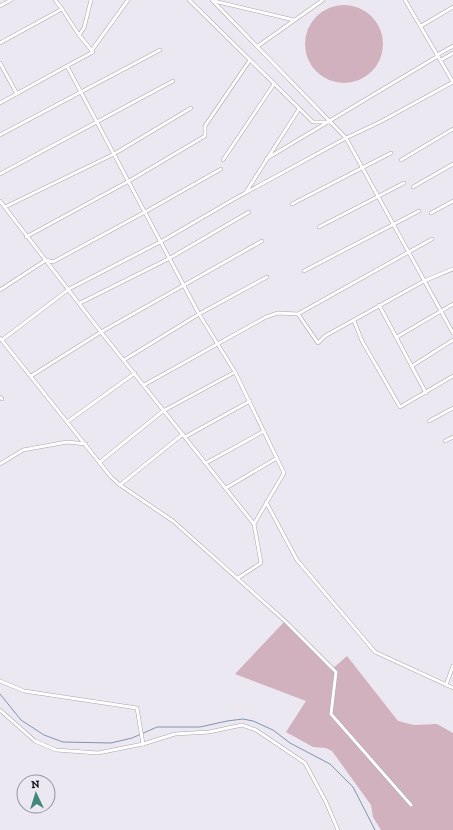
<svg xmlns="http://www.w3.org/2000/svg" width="453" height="830" viewBox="0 0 453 830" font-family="'Zilla Slab',serif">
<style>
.green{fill:#d1b1be}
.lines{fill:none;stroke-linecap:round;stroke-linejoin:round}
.stream{stroke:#8095af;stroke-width:1}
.minor-casing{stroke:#a9a5ae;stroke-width:4}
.minor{stroke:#fff;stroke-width:3}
</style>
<rect width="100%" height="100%" fill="#ebe8f1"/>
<g class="green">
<circle cx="344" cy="44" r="39"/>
<polygon points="285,621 331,670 347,656 398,721 414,725 437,724 453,733 453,830 381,830 373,817 371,805 332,751 326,748 313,747 286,732 306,701 235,674"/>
</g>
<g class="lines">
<polyline class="stream" points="0,694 21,720 44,735 63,742 111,743 132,738 157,727 200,727 227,721 243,719 253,721 273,730 290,743 330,764 353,787 375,830"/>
<g class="minor-casing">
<g id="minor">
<polyline points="55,0 62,9"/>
<polyline points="91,0 84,28 79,35 93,52 67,66 199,314 235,372 284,473 254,524"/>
<polyline points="189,0 313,122 329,122"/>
<polyline points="212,0 346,138 453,333"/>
<polyline points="405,0 453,82"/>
<polyline points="214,1 294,20"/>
<polyline points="0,6 11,0"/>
<polyline points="421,26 453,7"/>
<polyline points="0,43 62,9 79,35"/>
<polyline points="258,46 323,0"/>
<polyline points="92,50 128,0"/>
<polyline points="437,55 453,46"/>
<polyline points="441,60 453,53"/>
<polyline points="0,63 17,94"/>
<polyline points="0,103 67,66"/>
<polyline points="0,135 160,50"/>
<polyline points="266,159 438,56"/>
<polyline points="223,160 274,84"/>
<polyline points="401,160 453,129"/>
<polyline points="0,174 173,81"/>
<polyline points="413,187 453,164"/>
<polyline points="246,192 299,109"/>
<polyline points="0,201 101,332 254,524 261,563 238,578"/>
<polyline points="292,204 391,153"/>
<polyline points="5,207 114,154 191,108"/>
<polyline points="431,213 453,201"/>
<polyline points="319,227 404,183"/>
<polyline points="26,237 129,181 205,136 205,126 250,60"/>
<polyline points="304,271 419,211"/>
<polyline points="0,290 46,260 53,262 145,212 221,169"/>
<polyline points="80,303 170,258 249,212"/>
<polyline points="379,305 426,393"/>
<polyline points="298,314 318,343 325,336 424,281 453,269"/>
<polyline points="354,321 362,341 400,407 453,376"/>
<polyline points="397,337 453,304"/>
<polyline points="0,338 111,477 120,485 173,521 285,621 336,672 331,714 411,805"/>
<polyline points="2,340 69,289 162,241 236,198 346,138 380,122 453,82"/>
<polyline points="124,360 199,314 267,277"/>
<polyline points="412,366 453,340"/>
<polyline points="31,376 101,332 262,241"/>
<polyline points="144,385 266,317 278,313 298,314 432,239"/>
<polyline points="0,397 2,399"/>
<polyline points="429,421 453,408"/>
<polyline points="67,422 135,373"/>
<polyline points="185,437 250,401"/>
<polyline points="445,441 453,437"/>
<polyline points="100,462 163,411 235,372"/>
<polyline points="206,463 264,431"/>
<polyline points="0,464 23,450 67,442 86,444"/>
<polyline points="120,485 183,434"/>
<polyline points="226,488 277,458"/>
<polyline points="266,502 297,560 375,652 453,688"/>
<polyline points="0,681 24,691 137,708 143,744"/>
<polyline points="446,685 453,666"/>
<polyline points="0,710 35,741 56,750 98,753 143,744 175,734 209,732 242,725 256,730 305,763 326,802 338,830"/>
</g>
</g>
<use href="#minor" class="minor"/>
</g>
<g transform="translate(36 794) rotate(356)"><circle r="19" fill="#ebe8f1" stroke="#97949b"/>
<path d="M0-3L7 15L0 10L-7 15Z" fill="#42877d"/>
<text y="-6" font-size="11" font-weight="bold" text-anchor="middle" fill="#19171b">N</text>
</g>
</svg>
